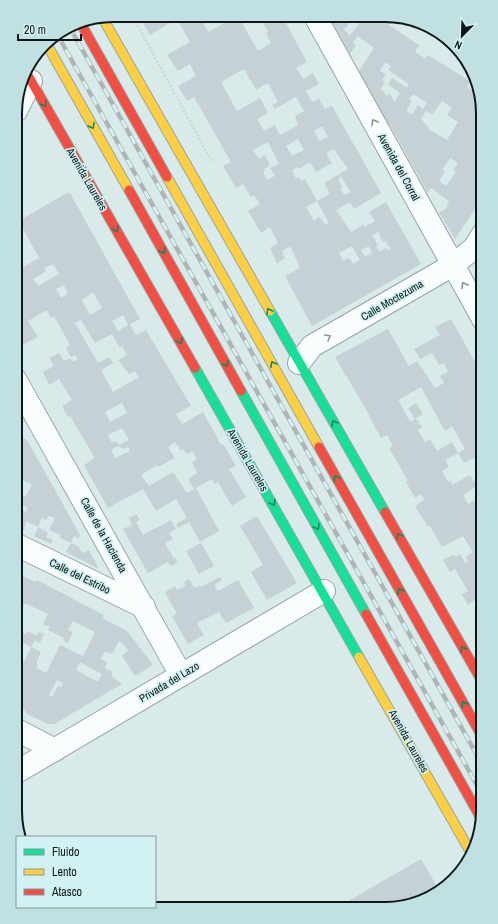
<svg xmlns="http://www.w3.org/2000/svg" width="498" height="924" viewBox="0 0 498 924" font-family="'Archivo Narrow',sans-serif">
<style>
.building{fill:#c5d1d4;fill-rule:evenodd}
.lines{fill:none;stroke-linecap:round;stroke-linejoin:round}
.street-casing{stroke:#96a4a5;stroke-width:24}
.fast-casing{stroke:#96a4a5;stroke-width:11}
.slow-casing{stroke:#96a4a5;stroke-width:11}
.jam-casing{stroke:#96a4a5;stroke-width:11}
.path{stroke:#cfd4d5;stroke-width:2.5;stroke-dasharray:2 2;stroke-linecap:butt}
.street{stroke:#f9fcfc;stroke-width:22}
.fast{stroke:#16e098;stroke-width:9}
.slow{stroke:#ffcf43;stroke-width:9}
.jam{stroke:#f24e42;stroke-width:9}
.rail-casing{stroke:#b0b4b5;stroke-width:4.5}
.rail{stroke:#d1f1f3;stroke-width:3;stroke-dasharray:9;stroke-linecap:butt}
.oneway{stroke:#12865e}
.oneway2{stroke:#8e9595}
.labels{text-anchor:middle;stroke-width:3.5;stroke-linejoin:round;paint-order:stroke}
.street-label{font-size:11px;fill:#0c1718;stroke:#d1f1f3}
.rim{fill:none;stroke:#0c1718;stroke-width:2}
</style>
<rect width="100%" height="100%" fill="#d9eaeb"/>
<g class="building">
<path d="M 139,15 L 199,16 L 200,17 L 207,16 L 210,21 L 204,24 L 208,32 L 230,20 L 227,16 L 238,16 L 258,51 L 271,43 L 266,33 L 268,32 L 260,16 L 282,16 L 307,62 L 296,68 L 303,79 L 313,73 L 319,84 L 306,91 L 312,102 L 319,99 L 325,109 L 332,106 L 381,193 L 354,209 L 350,202 L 336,210 L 351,232 L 363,225 L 365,227 L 375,221 L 369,212 L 386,202 L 421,264 L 312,326 L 285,276 L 300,268 L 290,246 L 282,251 L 285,258 L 277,263 L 270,248 L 278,243 L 270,227 L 261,233 L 248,211 L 260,204 L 254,195 L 251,197 L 243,184 L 236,188 L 223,166 L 231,162 L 194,97 L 187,101 L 178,86 L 196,76 L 190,64 L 178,71 L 167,55 L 190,42 L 177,19 L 150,35 ZM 244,69 L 256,90 L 268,83 L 278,102 L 272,105 L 275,109 L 296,97 L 304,111 L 295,116 L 298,125 L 280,135 L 275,125 L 264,131 L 257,119 L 268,113 L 260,98 L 237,111 L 221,82 ZM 322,126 L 328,137 L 319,141 L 314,131 ZM 298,139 L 304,150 L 292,156 L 286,146 ZM 268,142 L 279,164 L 270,168 L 275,176 L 267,180 L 263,172 L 266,171 L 264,169 L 270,165 L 265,155 L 259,159 L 253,150 ZM 334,149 L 348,169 L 324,183 L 330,194 L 317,201 L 305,179 L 301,181 L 299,177 L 296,179 L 292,170 L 298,167 L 299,169 L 310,162 L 316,172 L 332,163 L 326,153 ZM 341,177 L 351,192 L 344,195 L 340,188 L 342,187 L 338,179 ZM 317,201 L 329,223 L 326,225 L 319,217 L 314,221 L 306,207 ZM 378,232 L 383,242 L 386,241 L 391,249 L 388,250 L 386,248 L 379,252 L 376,246 L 378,245 L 372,235 ZM 352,246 L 360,260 L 353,264 L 349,258 L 343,261 L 339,253 ZM 369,246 L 372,253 L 365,257 L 361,250 Z"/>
<path d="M 329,16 L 377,17 L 419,45 L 415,52 L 425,59 L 428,55 L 470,81 L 467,87 L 480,95 L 483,113 L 483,197 L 455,239 L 439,212 L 446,209 L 449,201 L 431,188 L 428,193 L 390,125 L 388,127 L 378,111 L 380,109 L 359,71 L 374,48 L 358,36 L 353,42 L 356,45 L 350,54 ZM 352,19 L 359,24 L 350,35 L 344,30 ZM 385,62 L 391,66 L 388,70 L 409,84 L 407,88 L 392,78 L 388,84 L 400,93 L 395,102 L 389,93 L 387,97 L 381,88 L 385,82 L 382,80 L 386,74 L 380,71 ZM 413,94 L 427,103 L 423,109 L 418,105 L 412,114 L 406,111 L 412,101 L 409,99 ZM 442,101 L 452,108 L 447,115 L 458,122 L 447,140 L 430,130 L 421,119 L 426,111 L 432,115 ZM 450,158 L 458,163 L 453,170 L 456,172 L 446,186 L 439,181 L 445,172 L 442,170 Z"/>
<path d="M 70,193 L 140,319 L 130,324 L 136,335 L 146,330 L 191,406 L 176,414 L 182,424 L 203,412 L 221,445 L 223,444 L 236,466 L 229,469 L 246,497 L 232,506 L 218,482 L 215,484 L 212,479 L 196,488 L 219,531 L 200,542 L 189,522 L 178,528 L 176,524 L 187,518 L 176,499 L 156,511 L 143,489 L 108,508 L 84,465 L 95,458 L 70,416 L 68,417 L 62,406 L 72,400 L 59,379 L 49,385 L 43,372 L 54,366 L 49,358 L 59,353 L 64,361 L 70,358 L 73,362 L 78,359 L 75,355 L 71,357 L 66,348 L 70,345 L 54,316 L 51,318 L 47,310 L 28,321 L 38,337 L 20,346 L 16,338 L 16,271 L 39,258 L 19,221 L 65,194 ZM 53,264 L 59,274 L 38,286 L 33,279 L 46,271 L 45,268 ZM 64,285 L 68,294 L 61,298 L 56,289 ZM 93,292 L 102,308 L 90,315 L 82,300 ZM 123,315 L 128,325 L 118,331 L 112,321 ZM 81,320 L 95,343 L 112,334 L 120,348 L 122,346 L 127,355 L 118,360 L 129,374 L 135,371 L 139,377 L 113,392 L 101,370 L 113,363 L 109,357 L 98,363 L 75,323 ZM 122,403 L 127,413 L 110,422 L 105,412 ZM 122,428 L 129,440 L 119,445 L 116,441 L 112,443 L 108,435 ZM 175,442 L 181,451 L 183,449 L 187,454 L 192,451 L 197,459 L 192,462 L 197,473 L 188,479 L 194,489 L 187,493 L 173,472 L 149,486 L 141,475 L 157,465 L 158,467 L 175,458 L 168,447 ZM 117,446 L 124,449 L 128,446 L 130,451 L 115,458 L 111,450 Z"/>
<polygon points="451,319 483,376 483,453 464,463 458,453 465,449 452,426 445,431 421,387 398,400 410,422 416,419 422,427 418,430 425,442 430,439 437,451 452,442 458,453 445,460 449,467 442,471 448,482 450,480 452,485 470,475 477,486 463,495 468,504 482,496 479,490 483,488 483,615 475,600 468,605 462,594 468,591 455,569 450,572 443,560 453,555 457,556 460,554 465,563 468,561 466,557 473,552 463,536 442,547 430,526 428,527 415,506 424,500 421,494 415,498 406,482 408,481 389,448 393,446 387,435 381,438 369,416 370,416 335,357 388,329 409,366 417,361 435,388 444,383 440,376 448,372 444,363 439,365 432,353 420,359 414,349 440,335 435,327"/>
<polygon points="416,403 423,414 415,419 408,408"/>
<path d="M 15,434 L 27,440 L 80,535 L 79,539 L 74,536 L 71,543 L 80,547 L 79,550 L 85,553 L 89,550 L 99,569 L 66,552 L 71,543 L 60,538 L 61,535 L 49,530 L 55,518 L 48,516 L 47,520 L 42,518 L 38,527 L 26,521 L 24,530 L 15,526 ZM 23,480 L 32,485 L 25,497 L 17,493 ZM 21,504 L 28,508 L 26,512 L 19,509 Z"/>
<polygon points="136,514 140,520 136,522 143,535 171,520 176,529 169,533 173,539 165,543 174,559 175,557 178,562 171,566 168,562 148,573 123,529 132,525 129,518"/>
<polygon points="257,516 297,583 267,600 251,572 263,565 240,526"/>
<polygon points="38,527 48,533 46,537 53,540 51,544 34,536"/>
<polygon points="201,543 214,566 199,574 186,551"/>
<path d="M 15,572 L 35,582 L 37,580 L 104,615 L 102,618 L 127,631 L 153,665 L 135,676 L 122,656 L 129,650 L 119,641 L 112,654 L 105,651 L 101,659 L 107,663 L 105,668 L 113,672 L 111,676 L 122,684 L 54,724 L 48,724 L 25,713 L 26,710 L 15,704 L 15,658 L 24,662 L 31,647 L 41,652 L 37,661 L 37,668 L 46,673 L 60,645 L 83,656 L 95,632 L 73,621 L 68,630 L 73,632 L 68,643 L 63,640 L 64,638 L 48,630 L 50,627 L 43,624 L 48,614 L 25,603 L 21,610 L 15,607 ZM 80,662 L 102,674 L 98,682 L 76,670 ZM 57,680 L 63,683 L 61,687 L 58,686 L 52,697 L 49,695 Z"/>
<polygon points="220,577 222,580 214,585 218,591 238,580 254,608 226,623 219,612 197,623 204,635 188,644 172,616 177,614 165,592 175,586 177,590 186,586 184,582 189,579 194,588 200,586 201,587"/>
<polygon points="15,629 25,634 28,631 37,636 39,632 44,634 40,643 35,640 31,647 15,639"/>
<polygon points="421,859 438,888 417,904 412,904 410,900 403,904 341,905"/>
</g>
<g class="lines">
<g class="street-casing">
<g id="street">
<polyline points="315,16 483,319"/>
<polyline points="16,111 31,81"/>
<polyline points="299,363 312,346 453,265 474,248 483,234"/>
<polyline points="15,379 181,675"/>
<polyline points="15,544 144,607"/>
<polyline points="15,729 55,750"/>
<polyline points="15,773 324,591"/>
</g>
</g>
<g class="fast-casing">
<g id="fast">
<polyline points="270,311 385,512"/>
<polyline points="195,368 359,657"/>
<polyline points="241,391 366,614"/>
</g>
</g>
<g class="slow-casing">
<g id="slow">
<polyline points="102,17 270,311"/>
<polyline points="46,43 129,190"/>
<polyline points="167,177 319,447"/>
<polyline points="359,657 470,851"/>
</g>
</g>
<g class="jam-casing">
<g id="jam">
<polyline points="80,22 167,177"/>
<polyline points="25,70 195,368"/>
<polyline points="129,190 241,391"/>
<polyline points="319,447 483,738"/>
<polyline points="385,512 483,683"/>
<polyline points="366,614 482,820"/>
</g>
</g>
<polyline class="path" points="132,15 212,162"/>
<use href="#street" class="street"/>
<use href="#fast" class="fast"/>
<use href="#slow" class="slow"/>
<use href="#jam" class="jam"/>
<g class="rail-casing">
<g id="rail">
<polyline points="69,26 483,766"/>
<polyline points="57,34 483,796"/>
</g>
</g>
<use href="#rail" class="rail"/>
</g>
<defs><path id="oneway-chevron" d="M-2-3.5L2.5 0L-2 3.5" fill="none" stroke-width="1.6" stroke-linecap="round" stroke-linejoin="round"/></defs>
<g class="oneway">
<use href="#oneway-chevron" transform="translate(44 104) rotate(60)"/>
<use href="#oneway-chevron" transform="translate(92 126) rotate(61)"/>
<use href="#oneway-chevron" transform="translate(116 229) rotate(60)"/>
<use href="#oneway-chevron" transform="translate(163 251) rotate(61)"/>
<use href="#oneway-chevron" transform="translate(269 311) rotate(-120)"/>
<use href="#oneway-chevron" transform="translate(180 341) rotate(60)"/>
<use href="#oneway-chevron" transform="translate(226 364) rotate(61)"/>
<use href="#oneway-chevron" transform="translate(273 364) rotate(-119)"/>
<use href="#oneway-chevron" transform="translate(334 423) rotate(-120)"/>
<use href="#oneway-chevron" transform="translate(336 478) rotate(-119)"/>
<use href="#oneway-chevron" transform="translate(273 503) rotate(60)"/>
<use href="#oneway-chevron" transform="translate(317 527) rotate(61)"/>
<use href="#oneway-chevron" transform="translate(399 536) rotate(-120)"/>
<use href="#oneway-chevron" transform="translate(400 591) rotate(-119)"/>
<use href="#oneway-chevron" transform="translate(463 649) rotate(-120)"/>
<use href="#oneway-chevron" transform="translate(464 704) rotate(-119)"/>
</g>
<g class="oneway2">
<use href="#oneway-chevron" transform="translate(374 122) rotate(-119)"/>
<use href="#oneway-chevron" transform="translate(464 285) rotate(-119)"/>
<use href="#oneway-chevron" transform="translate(328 337) rotate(-30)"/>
</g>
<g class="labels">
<g class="street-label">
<text transform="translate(399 167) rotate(61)" y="4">Avenida del Corral</text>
<text transform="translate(87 179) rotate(60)" y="4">Avenida Laureles</text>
<text transform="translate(392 300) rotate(-30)" y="4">Calle Moctezuma</text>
<text transform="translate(248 460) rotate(60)" y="4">Avenida Laureles</text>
<text transform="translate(104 535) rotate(61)" y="4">Calle de la Hacienda</text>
<text transform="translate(80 576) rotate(26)" y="4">Calle del Estribo</text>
<text transform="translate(169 682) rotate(-31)" y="4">Privada del Lazo</text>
<text transform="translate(409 741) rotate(61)" y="4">Avenida Laureles</text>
</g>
</g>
<path d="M0 0H498V924H0ZM113 22H385A91 91 0 0 1 476 113V811A91 91 0 0 1 385 902H113A91 91 0 0 1 22 811V113A91 91 0 0 1 113 22Z" fill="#c1e0e1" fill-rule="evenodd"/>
<path class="rim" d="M113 22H385A91 91 0 0 1 476 113V811A91 91 0 0 1 385 902H113A91 91 0 0 1 22 811V113A91 91 0 0 1 113 22Z"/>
<rect x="16" y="836" width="140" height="72" fill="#d1f1f3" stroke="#829a9b"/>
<rect x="24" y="849" width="20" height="6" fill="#16e098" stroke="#829a9b"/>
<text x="52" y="856" font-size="12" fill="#0c1718">Fluido</text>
<rect x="24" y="869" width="20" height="6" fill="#ffcf43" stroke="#829a9b"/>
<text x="52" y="876" font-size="12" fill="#0c1718">Lento</text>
<rect x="24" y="889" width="20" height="6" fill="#f24e42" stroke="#829a9b"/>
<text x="52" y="896" font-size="12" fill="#0c1718">Atasco</text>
<g transform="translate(462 36) rotate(203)" stroke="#d1f1f3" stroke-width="3" paint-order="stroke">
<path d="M0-3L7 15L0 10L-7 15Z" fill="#0c1718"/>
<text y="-6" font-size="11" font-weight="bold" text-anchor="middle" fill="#0c1718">N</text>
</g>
<path d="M18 34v6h63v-6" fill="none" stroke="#0c1718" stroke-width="2"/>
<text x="24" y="34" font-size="12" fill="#0c1718" stroke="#d1f1f3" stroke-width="3" paint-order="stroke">20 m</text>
</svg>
